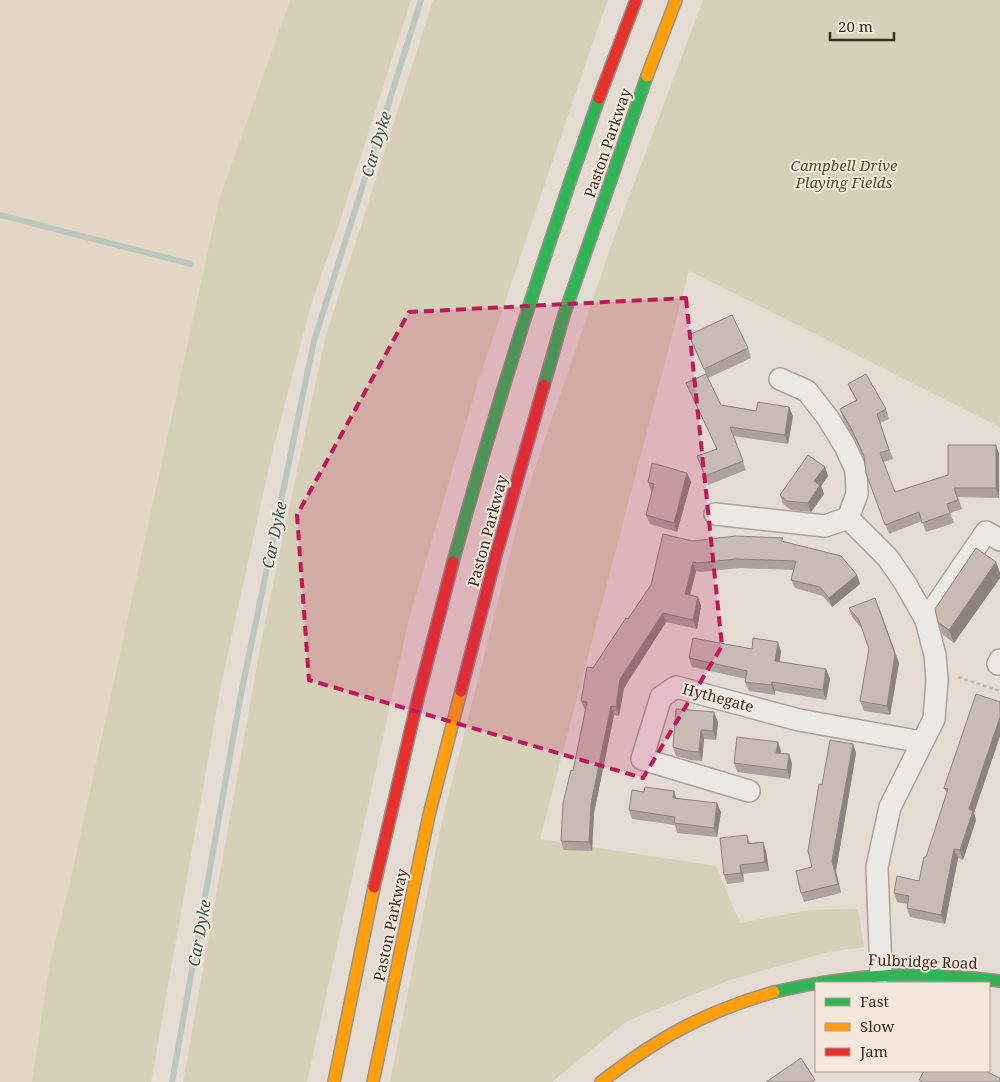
<svg xmlns="http://www.w3.org/2000/svg" width="1000" height="1082" viewBox="0 0 1000 1082" font-family="'Noto Serif',serif">
<style>
.farmland{fill:#e2d7c5}
.green{fill:#d5d0b7}
.lines{fill:none;stroke-linecap:round;stroke-linejoin:round}
.stream{stroke:#bcc8bf;stroke-width:6}
.street-casing{stroke:#aaa29b;stroke-width:24}
.fast-casing{stroke:#9a918b;stroke-width:14}
.slow-casing{stroke:#9a918b;stroke-width:14}
.jam-casing{stroke:#9a918b;stroke-width:14}
.path{stroke:#c5bfba;stroke-width:3;stroke-dasharray:4 2.5;stroke-linecap:butt}
.street{stroke:#ece8e3;stroke-width:21}
.fast{stroke:#30b455;stroke-width:11}
.slow{stroke:#ff9f0a;stroke-width:11}
.jam{stroke:#e5322d;stroke-width:11}
.wall{fill:#aca19b}
.shaded-wall{fill:#8c837e}
.building{fill:#c8bbb4;stroke:#8c837e}
.marked{fill:#c2185b;fill-opacity:0.2;stroke:#c2185b;stroke-width:4;stroke-dasharray:10 6;stroke-linejoin:round}
.labels{text-anchor:middle;stroke-width:4;stroke-linejoin:round;paint-order:stroke}
.street-label{font-size:15px;fill:#392a23;stroke:#f3e8db}
.park-label{font-size:15px;font-style:italic;fill:#50532c;stroke:#f3e8db}
.water-label{font-size:16px;font-style:italic;fill:#34574f;stroke:#f3e8db}
</style>
<rect width="100%" height="100%" fill="#e4dcd3"/>
<polygon class="farmland" points="0,0 290,0 219,200 69,887 49,967 32,1082 0,1082"/>
<g class="green">
<polygon points="290,0 411,0 339,224 311,305 273,449 222,680 151,1082 32,1082 49,967 69,887 219,200"/>
<polygon points="433,0 608,0 597,30 478,382 409,619 307,1082 183,1082 262,637 325,338"/>
<polygon points="703,0 1000,0 1000,427 689,271 540,839 716,866 740,923 809,910 858,909 864,947 828,952 730,980 627,1021 552,1082 390,1082 441,825 523,503 617,229"/>
</g>
<g class="lines">
<g class="stream">
<polyline points="0,215 191,264"/>
<polyline points="172,1082 241,694 314,341 421,0"/>
</g>
<g class="street-casing">
<g id="street">
<polyline points="780,379 807,391 828,418 845,446 856,470 857,494 848,518"/>
<polyline points="715,514 825,526 848,518 888,558 905,583 926,620 935,655 937,680 934,719 890,807 877,867 881,973"/>
<polyline points="926,620 986,532 1000,540"/>
<polyline points="998,664 1000,660"/>
<polyline points="749,791 642,759 661,697 676,687 799,720 922,742"/>
</g>
</g>
<g class="fast-casing">
<g id="fast">
<polyline points="544,385 564,315 647,76"/>
<path d="M 453,562 C 496,405 545,251 599,98"/>
<path d="M 774,992 C 854,973 918,971 1000,981"/>
</g>
</g>
<g class="slow-casing">
<g id="slow">
<polyline points="647,76 676,0"/>
<polyline points="334,1082 374,887"/>
<polyline points="373,1082 429,815 461,691"/>
<path d="M 601,1082 C 658,1038 704,1012 774,992"/>
</g>
</g>
<g class="jam-casing">
<g id="jam">
<polyline points="599,98 636,0"/>
<polyline points="461,691 496,555 544,385"/>
<polyline points="374,887 418,698 453,562"/>
</g>
</g>
<polyline class="path" points="958,677 1000,691"/>
<use href="#street" class="street"/>
<use href="#fast" class="fast"/>
<use href="#slow" class="slow"/>
<use href="#jam" class="jam"/>
</g>
<g class="wall">
<polygon points="689,335 748,348 751,358 708,378 721,405 793,416 788,444 733,436 746,470 708,485 697,456 717,449 690,392 686,383 706,374 692,344"/>
<polygon points="848,384 886,409 889,419 880,423 893,459 883,462 895,492 948,475 996,445 999,454 999,498 958,497 962,509 950,513 954,523 926,532 922,521 889,534 866,473 864,458 856,441 843,419 840,409 856,400 852,393"/>
<polygon points="825,467 828,476 821,486 824,494 811,512 791,510 783,504 780,495"/>
<polygon points="687,473 691,482 677,532 650,524 646,515 652,492 651,491 648,482"/>
<polygon points="692,541 784,542 857,575 860,584 832,607 823,596 795,588 791,580 794,570 740,568 701,572 696,571 690,595 698,597 701,606 697,629 666,622 624,688 619,716 614,715 594,813 592,851 564,850 561,841 573,771 585,710 581,701 593,668 628,619"/>
<polygon points="996,562 1000,573 1000,578 954,643 943,635 938,622"/>
<polygon points="849,608 899,663 890,715 864,711 860,701 869,649 862,629 852,617"/>
<polygon points="752,649 781,651 780,662 826,669 830,679 826,700 775,691 775,695 749,691 745,682 746,679 692,667 689,658"/>
<polygon points="1000,702 1000,736 974,813 976,820 963,860 958,858 945,924 910,917 907,908 907,904 897,902 894,893 919,881 926,857 947,794 944,788"/>
<polygon points="676,709 718,722 716,740 704,739 702,761 690,760 676,756 673,747"/>
<polygon points="853,744 856,753 836,871 841,893 804,902 801,893 812,867 822,785"/>
<polygon points="781,751 781,753 789,754 792,764 790,779 737,772 734,763"/>
<polygon points="674,791 676,798 721,812 717,837 677,833 675,825 632,819 629,810 644,792"/>
<polygon points="747,835 750,843 763,842 766,851 769,871 743,874 744,882 727,884 724,875"/>
</g>
<g class="shaded-wall">
<polygon points="789,407 793,416 788,444 785,435"/>
<polygon points="996,445 999,454 999,498 996,488"/>
<polygon points="825,467 828,476 821,486 824,494 811,512 808,503 814,481"/>
<polygon points="687,473 691,482 677,532 674,523"/>
<polygon points="693,562 696,571 688,603 685,594"/>
<polygon points="996,562 1000,573 1000,578 954,643 949,630"/>
<polygon points="857,575 860,584 832,607 829,598"/>
<polygon points="698,597 701,606 697,629 693,620"/>
<polygon points="879,607 899,663 890,715 887,706"/>
<polygon points="663,613 666,622 624,688 619,716 616,707 620,679"/>
<polygon points="778,642 781,651 778,670 775,661"/>
<polygon points="826,669 830,679 826,700 823,690"/>
<polygon points="772,682 775,691 775,695 771,685"/>
<polygon points="611,706 614,715 594,813 592,851 589,842 591,804"/>
<polygon points="714,712 718,722 716,740 713,731"/>
<polygon points="1000,717 1000,736 974,813 976,820 963,860 960,850 969,809"/>
<polygon points="701,730 704,739 702,761 699,752"/>
<polygon points="778,742 781,751 779,762 776,753"/>
<polygon points="853,744 856,753 836,871 841,893 838,884 832,861"/>
<polygon points="789,754 792,764 790,779 787,770"/>
<polygon points="674,791 677,801 673,798"/>
<polygon points="717,803 721,812 717,837 714,828"/>
<polygon points="763,842 766,851 769,871 765,862"/>
<polygon points="954,849 958,858 945,924 941,915"/>
<polygon points="740,865 743,874 744,882 741,873"/>
</g>
<g class="building">
<polygon points="732,315 748,348 704,369 689,335"/>
<polygon points="706,374 721,405 756,411 758,402 789,407 785,435 730,427 743,461 705,476 697,456 717,449 686,383"/>
<polygon points="866,374 886,409 877,414 889,450 880,453 895,492 948,475 948,445 996,445 996,488 954,488 958,500 947,504 950,513 922,523 919,512 885,525 866,473 864,456 853,432 840,409 857,400 848,384"/>
<polygon points="808,455 825,467 814,481 820,485 808,503 787,501 780,495"/>
<polygon points="652,463 687,473 674,523 646,515 654,484 648,482"/>
<polygon points="663,534 692,541 736,536 783,538 781,541 841,556 857,575 829,598 820,587 791,580 796,561 736,559 698,563 693,562 685,594 698,597 693,620 663,613 620,679 616,707 611,706 591,804 589,842 561,841 563,803 571,770 573,771 587,702 581,701 587,667 593,668 626,618 628,619 651,585"/>
<polygon points="976,548 996,562 949,630 938,622 935,609"/>
<polygon points="875,598 895,654 887,706 860,701 869,649 859,620 849,608"/>
<polygon points="693,638 752,649 753,638 778,642 775,661 826,669 823,690 772,682 771,685 745,682 747,671 689,658"/>
<polygon points="976,694 1000,702 1000,717 969,809 973,811 960,850 954,849 941,915 907,908 909,896 894,893 897,876 919,881 924,857 926,857 948,789 944,788"/>
<polygon points="676,709 714,712 713,731 701,730 699,752 687,751 673,747"/>
<polygon points="737,737 778,742 776,753 789,754 787,770 734,763"/>
<polygon points="830,740 853,744 832,861 838,884 801,893 796,871 812,867 808,851 819,784 822,785"/>
<polygon points="645,787 674,791 673,798 717,803 714,828 674,823 675,817 629,810 632,790 644,792"/>
<polygon points="747,835 748,844 763,842 765,862 740,865 741,873 724,875 720,838"/>
<polygon points="801,1058 815,1080 812,1082 766,1082"/>
<polygon points="924,1071 985,1071 1000,1078 1000,1082 923,1082 919,1080"/>
</g>
<path class="marked" d="M 686,298 L 722,646 L 643,778 L 309,680 L 297,515 L 409,312 Z"/>
<g class="labels">
<g class="street-label">
<text transform="translate(608 143) rotate(-71)" y="5">Paston Parkway</text>
<text transform="translate(488 531) rotate(-75)" y="5">Paston Parkway</text>
<text transform="translate(718 698) rotate(15)" y="5">Hythegate</text>
<text transform="translate(391 925) rotate(-78)" y="5">Paston Parkway</text>
<text transform="translate(923 962) rotate(2)" y="5">Fulbridge Road</text>
</g>
<g class="park-label">
<text x="844" y="171">Campbell Drive<tspan x="844" dy="17">Playing Fields</tspan></text>
</g>
<g class="water-label">
<text transform="translate(376 144) rotate(-73)" y="6">Car Dyke</text>
<text transform="translate(274 535) rotate(-78)" y="6">Car Dyke</text>
<text transform="translate(199 933) rotate(-80)" y="6">Car Dyke</text>
</g>
</g>
<rect x="815" y="982" width="175" height="90" fill="#f3e8db" stroke="#a99c91"/>
<rect x="825" y="998" width="25" height="8" fill="#30b455" stroke="#a99c91"/>
<text x="860" y="1007" font-size="15" fill="#392a23">Fast</text>
<rect x="825" y="1023" width="25" height="8" fill="#ff9f0a" stroke="#a99c91"/>
<text x="860" y="1032" font-size="15" fill="#392a23">Slow</text>
<rect x="825" y="1048" width="25" height="8" fill="#e5322d" stroke="#a99c91"/>
<text x="860" y="1057" font-size="15" fill="#392a23">Jam</text>
<path d="M830 32v8h64v-8" fill="none" stroke="#392a23" stroke-width="2.5"/>
<text x="838" y="32" font-size="15" fill="#392a23" stroke="#f3e8db" stroke-width="4" paint-order="stroke">20 m</text>
</svg>
